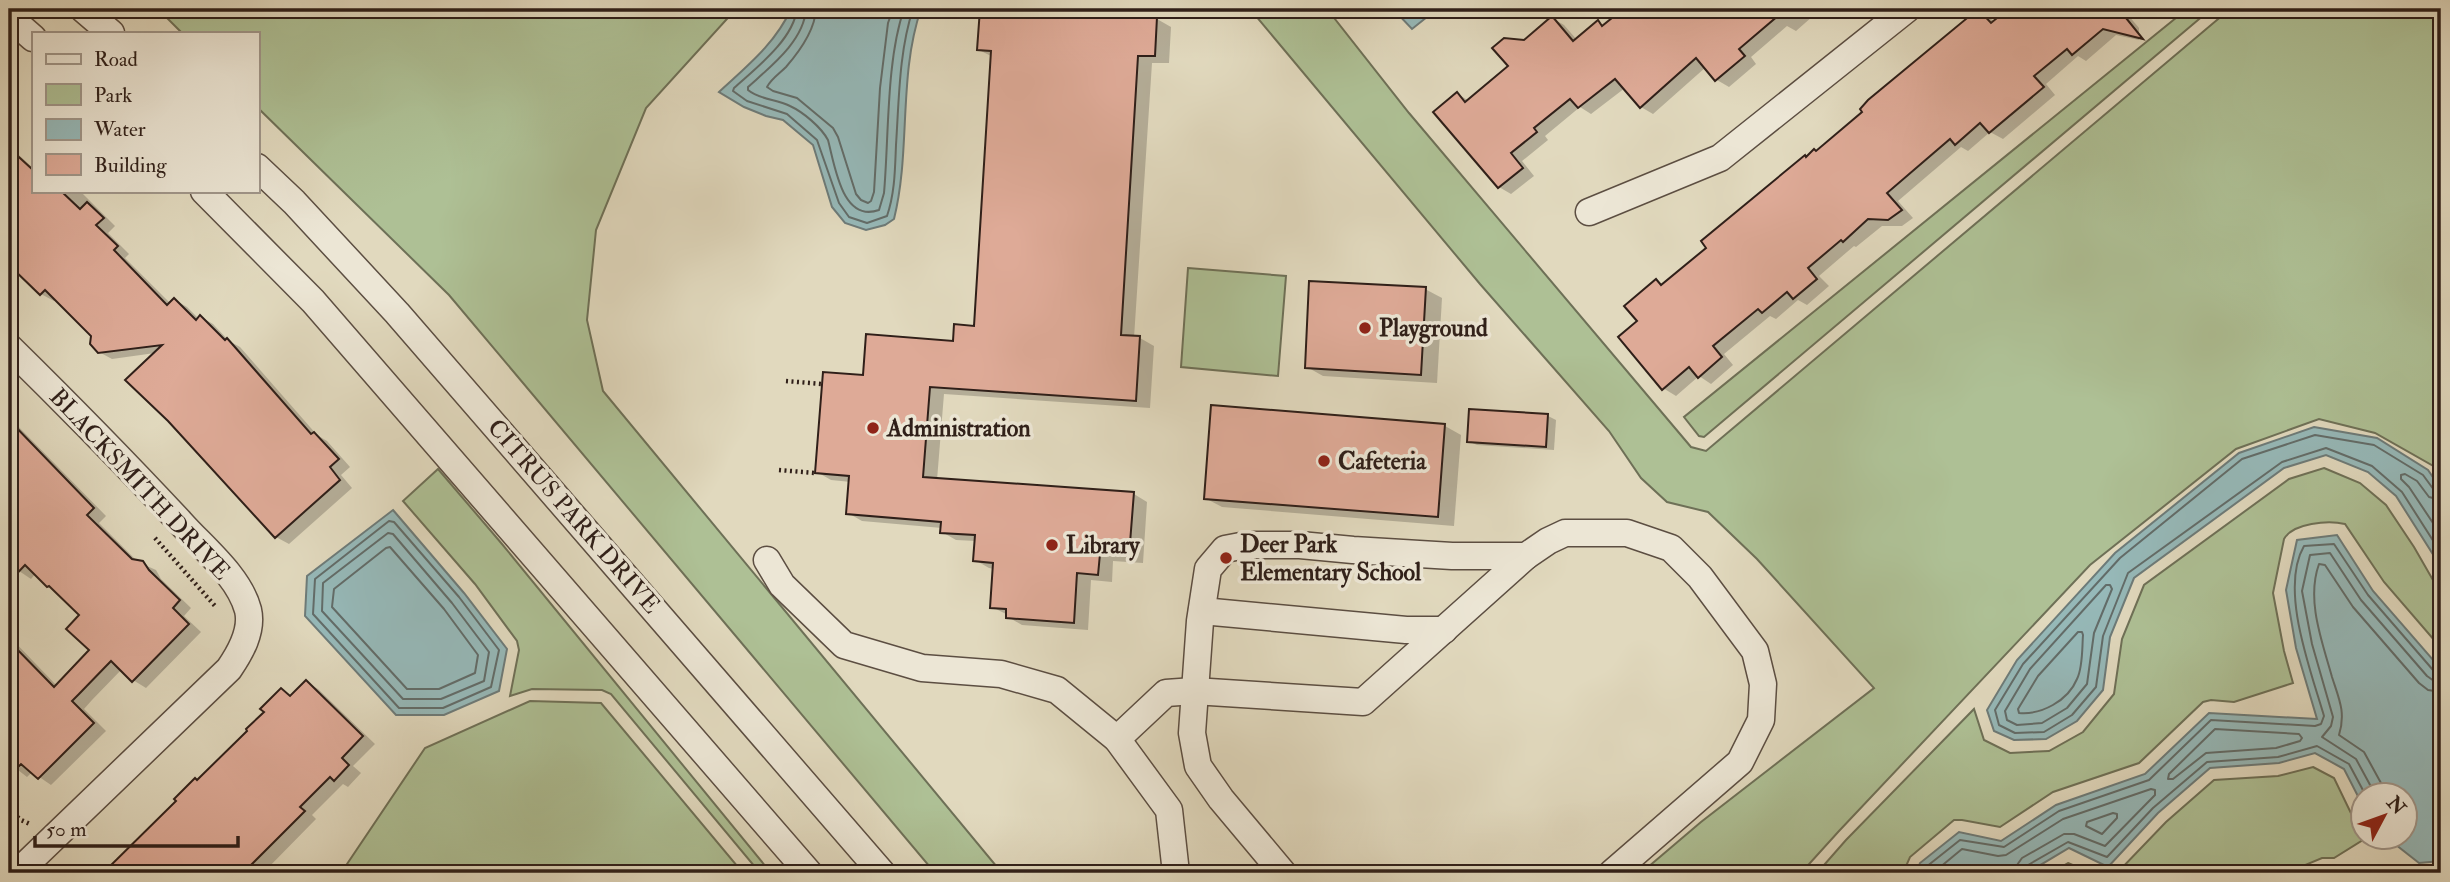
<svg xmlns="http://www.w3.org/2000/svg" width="2450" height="882" viewBox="0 0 2450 882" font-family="'IM FELL Double Pica',serif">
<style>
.green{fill:#aec095;stroke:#6e7057;stroke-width:2}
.water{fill:#96b9b9;stroke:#6d7b79;stroke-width:2}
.shadow{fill:#0003}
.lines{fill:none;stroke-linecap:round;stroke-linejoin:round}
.shore{stroke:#626c69;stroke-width:2}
.building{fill:#deaa97;stroke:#2f1f19;stroke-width:2}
.minor-casing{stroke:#5c4e42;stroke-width:29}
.path{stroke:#2f1f19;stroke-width:4.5;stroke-dasharray:2 3.5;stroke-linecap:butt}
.minor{stroke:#ece6d5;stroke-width:26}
.poi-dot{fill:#8f2418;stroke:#ece6d5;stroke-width:2.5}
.labels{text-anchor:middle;stroke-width:7;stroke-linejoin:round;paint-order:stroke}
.poi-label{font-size:24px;font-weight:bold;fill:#2f1f19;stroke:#ece6d5;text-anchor:start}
.street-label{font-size:24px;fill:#2f1f19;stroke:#ece6d5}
</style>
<rect width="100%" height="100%" fill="#e1d9be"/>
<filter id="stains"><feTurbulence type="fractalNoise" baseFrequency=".00286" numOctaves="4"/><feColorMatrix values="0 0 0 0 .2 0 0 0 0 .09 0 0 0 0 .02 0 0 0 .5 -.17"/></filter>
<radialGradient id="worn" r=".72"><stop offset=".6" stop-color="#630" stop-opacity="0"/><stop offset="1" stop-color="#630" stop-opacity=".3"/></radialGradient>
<g class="green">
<polygon points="158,9 736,9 646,108 596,230 587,320 603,391 1002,873 935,873 449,295 257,107 257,33 182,33"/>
<polygon points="1250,9 1327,9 1409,113 1691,447 1706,451 2230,9 2441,9 2441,478 2435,467 2375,433 2319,419 2236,449 2090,565 1839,831 1801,873 1641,873 1701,822 1874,688 1757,559 1708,512 1667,502 1641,478 1609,431 1480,284"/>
<polygon points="2187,9 2211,9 1704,437 1699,436 1684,417"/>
<polygon points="1188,268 1286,276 1278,376 1181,367"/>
<path d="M 2324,468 L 2360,483 L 2386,505 L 2414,547 L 2441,594 L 2441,648 L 2384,582 L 2345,524 C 2328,520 2293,523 2284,539 L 2273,593 L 2284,651 L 2293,683 L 2234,702 L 2211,700 L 2203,702 L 2139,763 L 2053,792 L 2000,827 L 1962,820 L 1954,820 L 1910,857 L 1903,873 L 1817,873 L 1846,840 L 1974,709 L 1984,740 L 2010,753 L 2049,751 L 2083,732 L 2114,694 L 2122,639 L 2144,585 L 2289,479 Z"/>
<polygon points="438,469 502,544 771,873 760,873 611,694 602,690 532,689 510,696 519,650 517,641 475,584 403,501"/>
<polygon points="530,701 601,703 743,873 341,873 425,748"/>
<polygon points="2313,767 2334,778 2362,836 2366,838 2334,858 2322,858 2286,873 2117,873 2166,822 2214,780 2278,776"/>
<polygon points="2068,863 2091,873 2051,873"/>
</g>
<g class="water">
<path d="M 791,9 L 921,9 C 898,76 911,151 894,219 L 885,225 L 866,230 L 845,223 L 832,207 L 813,145 L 783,120 L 766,116 L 744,107 L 719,92 C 747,66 775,44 791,9 Z"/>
<polygon points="1393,9 1437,9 1412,29"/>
<polygon points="2314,427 2377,438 2428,470 2441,489 2441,567 2396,496 2368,472 2326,455 2284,468 2134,578 2110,637 2103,690 2077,721 2046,739 2014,740 1994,731 1987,710 2017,660 2115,553 2239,453"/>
<polygon points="393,510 464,593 507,649 499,691 444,715 396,715 305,616 307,576"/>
<polygon points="2337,535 2373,591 2441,669 2441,861 2419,863 2386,837 2404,836 2404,794 2362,794 2362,804 2344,769 2315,753 2279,763 2210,768 2158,813 2108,867 2069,848 2027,873 1916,873 1920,863 1959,832 2001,841 2056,805 2145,774 2209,713 2317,719 2296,648 2286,590 2297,540"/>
</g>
<g class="shadow">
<polygon points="982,9 1157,19 1171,27 1169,63 1152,63 1134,338 1140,338 1154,346 1150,408 944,394 937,480 1134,494 1147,502 1143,563 1113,561 1112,582 1091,580 1088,630 1022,625 1008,617 1008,615 992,607 994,569 989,568 975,560 976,541 956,540 942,532 942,528 862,521 848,513 851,482 831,480 817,472 864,377 955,343 975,328 993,57 979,50"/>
<polygon points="1625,9 1648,9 1653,14 1659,9 1821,9 1796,31 1787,26 1751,57 1756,64 1729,87 1717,80 1706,67 1653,114 1641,107 1625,88 1591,114 1580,107 1545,136 1548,140 1522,161 1534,176 1511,194 1499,187 1458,94 1469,101 1510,67 1524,41 1552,18 1564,25 1577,40 1598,22 1604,26"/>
<polygon points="2011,9 2123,9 2139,28 2139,40 2116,35 2086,61 2078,56 2046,84 2055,95 2003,139 1990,132 1968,151 1961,147 1898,201 1913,218 1902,226 1882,226 1856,247 1854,246 1819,276 1829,286 1807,305 1798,300 1776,319 1770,316 1724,354 1733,365 1711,384 1699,376 1676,396 1663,388 1639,322 1657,282 1664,286 1807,158 1816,153 1979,10 1995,22"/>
<polygon points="9,146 33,168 33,191 80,191 115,226 108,233 129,254 125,258 171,304 175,300 187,307 199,319 201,317 213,324 229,341 240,347 317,435 327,441 350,467 341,475 352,488 289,544 276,537 155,353 112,359 99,352 92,336 56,299 54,301 41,294 9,264"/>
<polygon points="1425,289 1442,298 1437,383 1323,376 1307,367"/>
<polygon points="1548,416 1556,420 1554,450 1477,445 1468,441"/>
<polygon points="9,417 106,516 99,523 138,562 156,570 161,579 191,608 184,616 201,632 146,688 133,680 122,669 92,700 84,709 106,731 51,785 32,772 27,777 9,763 9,636 57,686 91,650 82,615 36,573 31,579 19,571 9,561"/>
<polygon points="1445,426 1461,435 1454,526 1222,507 1205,498"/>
<polygon points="306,682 318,689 375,744 353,766 361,773 348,787 343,784 312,815 316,819 263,873 106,873 266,712 282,690 292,696"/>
</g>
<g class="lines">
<g class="shore">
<path d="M 797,9 C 793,40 756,68 734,88 L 733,91 L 747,101 L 787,114 L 817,140 L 839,203 L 849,217 L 867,223 L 887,216 C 895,193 895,168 896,145 C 899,100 899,51 913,9"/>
<path d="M 806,9 C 804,41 770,67 748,87 L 748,90 C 760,100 776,99 790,106 C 803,112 821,127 828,140 C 835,166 842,223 879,210 L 884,193 C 889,137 886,61 904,9"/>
<path d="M 816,9 C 815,30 799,52 786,67 C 779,74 771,79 767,87 L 773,91 L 797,98 L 833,128 L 838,137 L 856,194 L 861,200 L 868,203 L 871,201 L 874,192 L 880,88 L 888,23 L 893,9"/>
<polyline points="2441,492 2434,490 2423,475 2374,445 2315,435 2242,459 2120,558 2023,664 1995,710 1999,725 2015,733 2044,732 2072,715 2096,687 2103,636 2128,573 2282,462 2326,448 2372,466 2402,492 2441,553"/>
<polyline points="2441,500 2429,497 2417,481 2405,474 2401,475 2401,479 2409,487 2441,535"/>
<polygon points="389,521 394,522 459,597 499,650 491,687 443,708 399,708 313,614 315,579"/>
<polygon points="388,533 393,534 452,603 489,652 484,681 441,699 403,699 322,611 323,583"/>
<polygon points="390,547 444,609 478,655 475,673 439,689 407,689 332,607 334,589 386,548"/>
<polygon points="2106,585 2110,585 2112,589 2094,633 2087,684 2067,708 2042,723 2017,725 2007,720 2005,711 2030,669"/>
<path d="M 2078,632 L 2082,632 L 2083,635 C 2082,648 2083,667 2077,679 C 2068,701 2041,715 2019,713 L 2018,709 L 2038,676 Z"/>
<polygon points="2215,729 2299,734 2302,738 2300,741 2276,748 2206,753 2173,779 2168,779 2169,774"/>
<polyline points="2375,794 2356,759 2322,737 2331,726 2333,717 2312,644 2302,591 2310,555 2330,553 2361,600 2427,676 2434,681 2441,681"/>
<path d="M 2387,794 L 2364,752 L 2339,735 C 2346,712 2339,699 2332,677 C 2322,641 2306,600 2319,564 L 2325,565 L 2353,607 L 2419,683 L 2428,690 L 2441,692"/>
<polygon points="2113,813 2117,814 2117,818 2102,834 2086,826 2087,822"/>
<path d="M 1924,873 L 1926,867 L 1960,840 L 2004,847 L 2059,811 L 2149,780 L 2211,720 L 2315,726 L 2321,724 L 2324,716 C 2311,671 2279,589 2304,546 L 2334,544 L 2368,595 L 2433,670 L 2441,673"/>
<polyline points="1933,873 1962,849 1998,856 2006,855 2063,819 2151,789 2155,790 2155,795 2105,846 2074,834 2064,834 2022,858 2017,865 2016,873"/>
<polyline points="2025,873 2028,865 2068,842 2107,857 2153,808 2207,762 2278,757 2317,746 2349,764 2365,794"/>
</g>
</g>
<g class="building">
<polygon points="980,9 1033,9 1157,17 1155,56 1138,56 1121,335 1140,336 1136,401 930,387 923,477 1134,492 1129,556 1100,554 1098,575 1077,573 1074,623 1006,618 1006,609 990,608 993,563 973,561 975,535 940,533 941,522 846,514 849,476 815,473 823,372 863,375 866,334 953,341 954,324 974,326 991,51 977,50"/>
<polygon points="1623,9 1786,9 1739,49 1745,56 1715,81 1696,58 1640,108 1615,79 1578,108 1570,99 1534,128 1537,132 1511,153 1523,168 1498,188 1433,112 1457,92 1465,102 1508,66 1492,48 1504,38 1524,40 1552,16 1573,41 1598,20 1602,26"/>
<polygon points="1978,9 1991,23 2008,9 2126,9 2122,13 2143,39 2103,29 2072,55 2067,49 2034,76 2044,87 1989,133 1980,123 1955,145 1950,139 1887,193 1902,210 1888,220 1868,219 1843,242 1841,240 1808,268 1817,279 1793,299 1787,292 1762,313 1758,309 1713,346 1722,357 1698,378 1689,367 1662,390 1618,337 1637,321 1624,306 1656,279 1661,285 1706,248 1701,241 1805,155 1806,157 1814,149 1816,151 1862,112 1860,109 1868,100"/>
<polygon points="9,148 33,170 33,191 61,191 80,209 87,202 104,218 96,225 118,246 114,250 167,305 174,298 196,320 200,315 225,340 227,338 311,434 314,432 339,459 330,467 340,480 275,538 168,421 125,380 162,345 98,353 90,344 91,336 45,290 40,295 9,265"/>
<polygon points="1309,281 1426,287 1421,375 1305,368"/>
<polygon points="1211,405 1445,424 1438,517 1204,499"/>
<polygon points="1469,409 1548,414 1546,447 1467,442"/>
<polygon points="9,420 94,508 87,515 132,559 143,561 149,570 180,600 173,608 189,624 132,682 111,661 79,694 72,701 94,723 38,779 21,764 9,776 9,641 54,687 89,650 66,629 79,615 49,586 47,587 25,565 9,582"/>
<polygon points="306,680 363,736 342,758 349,765 334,781 330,777 300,807 305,811 243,873 103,873 176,801 174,799 195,778 197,780 247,731 246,729 264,712 260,709 281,688 290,696"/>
</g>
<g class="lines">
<g class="minor-casing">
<g id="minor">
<polyline points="83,9 111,33"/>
<polyline points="9,17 33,38"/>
<polyline points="257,167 294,202 397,313 882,873"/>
<polyline points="204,191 313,301 809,873"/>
<polyline points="1589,212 1720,158 1907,9"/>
<path d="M 9,347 C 67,404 124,462 180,522 C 203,548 239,576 248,610 C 253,631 240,653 229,669 L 17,873"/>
<polyline points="767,560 782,585 844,645 922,668 1001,674 1057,690 1117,739 1169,810 1176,873"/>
<polyline points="1202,611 1406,630 1444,630"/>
<polyline points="1117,739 1166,693 1194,691 1363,702 1526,556"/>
<polyline points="1283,873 1221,799 1198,766 1192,733 1200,621 1208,569 1225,549 1246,545 1300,545 1353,550 1452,556 1526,556 1548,541 1565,533 1627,533 1671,548 1700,577 1755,651 1763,684 1761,720 1740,762 1612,873"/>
</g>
</g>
<g class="path">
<polyline points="786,381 822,384"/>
<polyline points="779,470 815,473"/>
<polyline points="155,538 216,607"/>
<polyline points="9,810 21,820 30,824"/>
</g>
<use href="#minor" class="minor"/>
</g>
<g class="poi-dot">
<circle cx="1365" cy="328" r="7"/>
<circle cx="873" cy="428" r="7"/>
<circle cx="1324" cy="461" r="7"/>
<circle cx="1052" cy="545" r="7"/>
<circle cx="1226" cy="558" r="7"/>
</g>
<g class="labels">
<g class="poi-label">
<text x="1379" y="336">Playground</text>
<text x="887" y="436">Administration</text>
<text x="1338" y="469">Cafeteria</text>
<text x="1240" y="552">Deer Park<tspan x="1240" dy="28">Elementary School</tspan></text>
<text x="1066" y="553">Library</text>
</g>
<g class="street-label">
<text transform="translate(140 484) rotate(47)" y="8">BLACKSMITH DRIVE</text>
<text transform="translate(574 516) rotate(49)" y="8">CITRUS PARK DRIVE</text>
</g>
</g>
<rect width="2450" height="882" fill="none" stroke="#e1d9be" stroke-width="35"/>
<rect x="10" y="10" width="2429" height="861" fill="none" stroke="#2f1f19" stroke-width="3.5"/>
<rect x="18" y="18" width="2415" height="847" fill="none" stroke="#2f1f19" stroke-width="2"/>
<rect x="32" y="32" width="228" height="161" fill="#ece6d5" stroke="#a0968a" stroke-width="2"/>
<rect x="46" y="54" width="35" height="10" fill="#ece6d5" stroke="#a0968a" stroke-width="2"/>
<text x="94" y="66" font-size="21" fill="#2f1f19">Road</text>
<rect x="46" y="84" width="35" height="21" fill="#aec095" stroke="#a0968a" stroke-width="2"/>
<text x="94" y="102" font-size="21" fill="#2f1f19">Park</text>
<rect x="46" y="119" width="35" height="21" fill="#96b9b9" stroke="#a0968a" stroke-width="2"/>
<text x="94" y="136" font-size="21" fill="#2f1f19">Water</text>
<rect x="46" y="154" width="35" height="21" fill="#deaa97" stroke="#a0968a" stroke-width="2"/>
<text x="94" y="172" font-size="21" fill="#2f1f19">Building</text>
<g transform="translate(2384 816) rotate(49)"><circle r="33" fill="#ece6d5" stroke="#a0968a" stroke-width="2"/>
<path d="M0-5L12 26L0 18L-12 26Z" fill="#8f2418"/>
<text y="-10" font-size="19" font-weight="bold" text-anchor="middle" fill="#2f1f19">N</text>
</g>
<path d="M35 836v10h203v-10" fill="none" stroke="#2f1f19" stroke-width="3.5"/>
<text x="46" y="836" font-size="21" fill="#2f1f19" stroke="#ece6d5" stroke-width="5" paint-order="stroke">50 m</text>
<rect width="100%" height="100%" filter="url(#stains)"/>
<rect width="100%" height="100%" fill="url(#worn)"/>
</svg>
